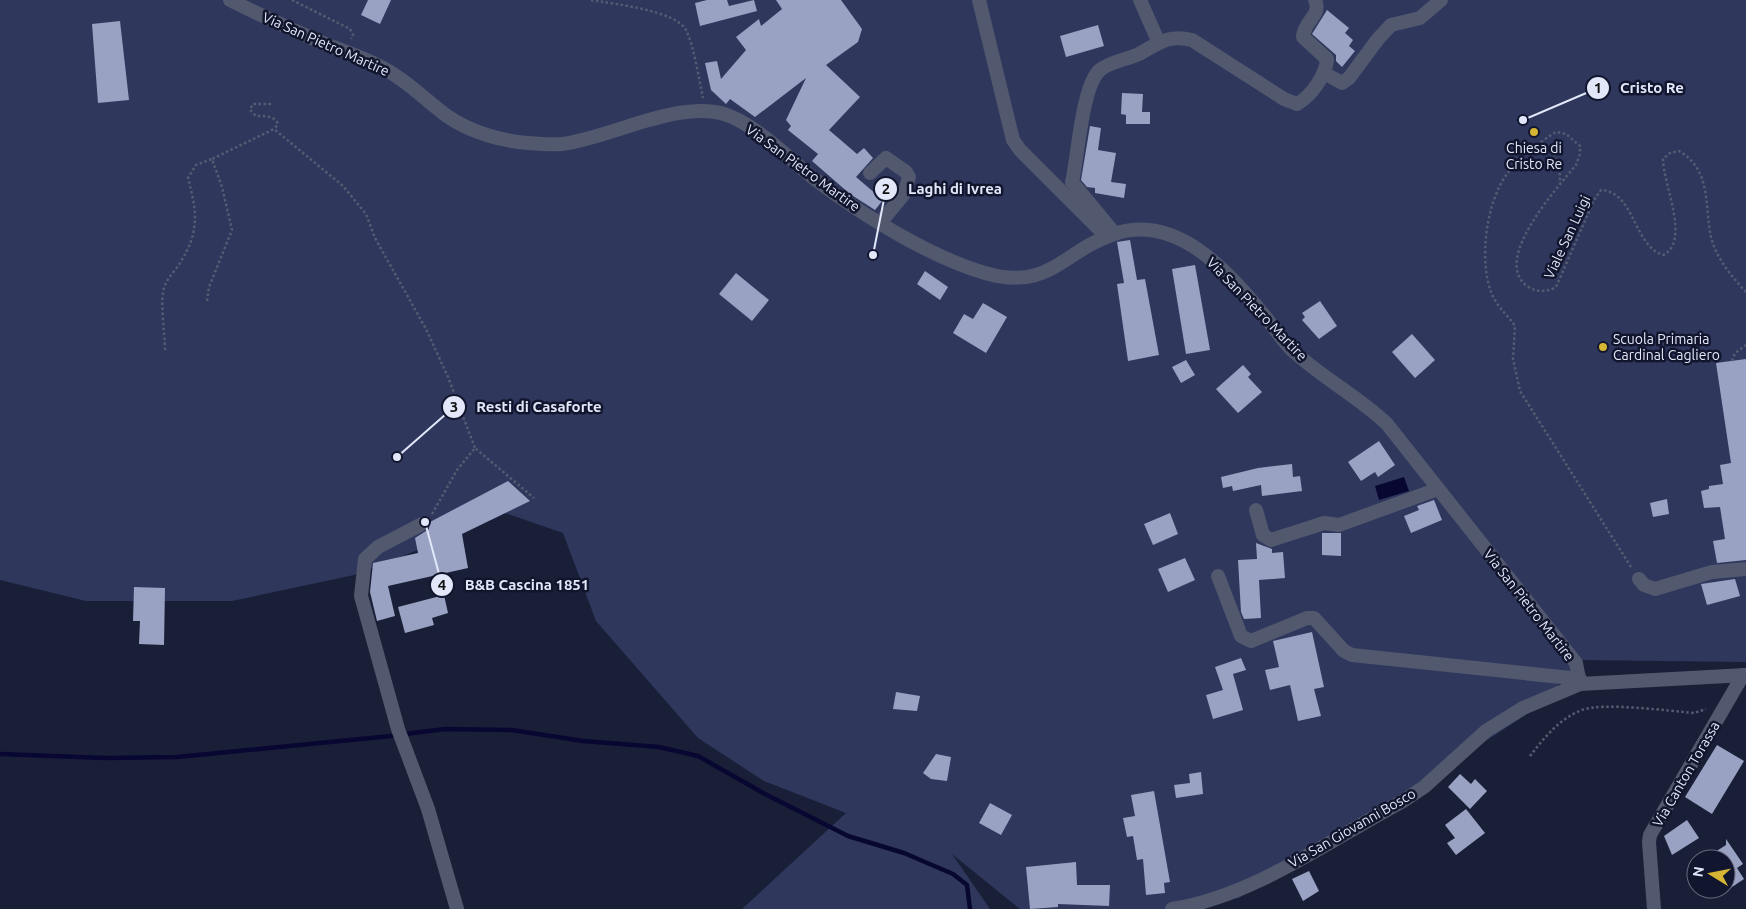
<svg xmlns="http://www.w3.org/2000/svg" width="1746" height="909" viewBox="0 0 1746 909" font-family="Ubuntu,sans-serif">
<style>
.green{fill:#2f375d}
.water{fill:#070732}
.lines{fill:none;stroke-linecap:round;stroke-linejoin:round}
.stream{stroke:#070732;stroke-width:4.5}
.building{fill:#99a2c2}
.path{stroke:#565b72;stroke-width:2.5;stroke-dasharray:2.5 2.5;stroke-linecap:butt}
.minor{stroke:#52586e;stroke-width:14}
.poi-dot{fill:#d6b534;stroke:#11152d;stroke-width:2}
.labels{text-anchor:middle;stroke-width:5;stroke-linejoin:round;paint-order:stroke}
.street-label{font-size:14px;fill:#e2e7f9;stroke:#11152d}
.poi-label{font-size:14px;fill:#e2e7f9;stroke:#11152d}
.leader{fill:none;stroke:#e2e7f9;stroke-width:2}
.callout-dot{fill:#e2e7f9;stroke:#11152d;stroke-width:2}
.mark-label{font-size:15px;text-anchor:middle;font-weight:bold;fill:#111}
.callout-label{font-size:15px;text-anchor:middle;font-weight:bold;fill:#e2e7f9;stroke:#11152d;stroke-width:5;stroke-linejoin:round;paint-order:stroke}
</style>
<rect width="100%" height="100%" fill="#1a1f38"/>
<polygon class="green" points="0,0 1746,0 1746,662 1579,660 1544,703 1300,862 1239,898 1177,909 1020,909 952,854 990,909 742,909 846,813 764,781 698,738 596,621 563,533 496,510 436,543 354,575 232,601 86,601 0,580"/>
<polygon class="water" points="1404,477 1409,491 1379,500 1375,486"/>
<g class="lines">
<g class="stream">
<polyline points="405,734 445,729 512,730 583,741 659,747 698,756 765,794 848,836 904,853 953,874 967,885 970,909"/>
<polyline points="0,754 105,758 177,757 391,736"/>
</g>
</g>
<g class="building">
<polygon points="368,0 391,0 380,24 361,15"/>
<polygon points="707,0 727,0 729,6 754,0 757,11 700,26 695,3"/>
<polygon points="776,0 841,0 862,29 858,42 826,65 860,97 829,130 857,154 864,148 873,158 856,177 883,200 875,210 850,194 812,161 818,154 788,130 791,126 786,120 806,78 755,117 730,99 726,104 711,90 705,63 717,61 721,79 746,50 736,37 759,19 761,26 782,9"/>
<polygon points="1327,10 1349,28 1345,33 1353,40 1349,46 1355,51 1342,67 1336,61 1336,55 1312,34"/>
<polygon points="120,21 129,100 98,103 92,24"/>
<polygon points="1098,25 1104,46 1066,57 1060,36"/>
<polygon points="1122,93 1143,94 1142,112 1150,112 1150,124 1126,124 1126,115 1121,114"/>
<polygon points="1090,126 1101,128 1098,150 1116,153 1111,182 1126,184 1124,198 1095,193 1095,188 1087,187 1081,180"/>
<polygon points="1130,240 1137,280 1145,279 1159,355 1128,361 1117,284 1124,283 1117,242"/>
<polygon points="1195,265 1210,350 1186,354 1172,269"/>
<polygon points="925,271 948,287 940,300 917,284"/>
<polygon points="736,273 769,300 752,321 719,294"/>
<polygon points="1320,301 1337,326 1319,339 1302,320 1305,317 1302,313"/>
<polygon points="983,303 1007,317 986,353 953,333 964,314 973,319"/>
<polygon points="1412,334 1435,360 1415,378 1392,352"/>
<polygon points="1746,359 1746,560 1717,563 1713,541 1725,539 1720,507 1704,508 1701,491 1709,489 1709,486 1723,484 1720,465 1731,463 1716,363"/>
<polygon points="1186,360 1195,375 1181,383 1172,367"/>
<polygon points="1243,365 1251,374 1248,377 1262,392 1238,413 1216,389"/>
<polygon points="1379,441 1395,465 1378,477 1375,472 1361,481 1348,462"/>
<polygon points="1292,464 1293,477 1300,476 1302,491 1262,496 1261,485 1233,491 1232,486 1223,488 1221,477 1258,468"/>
<polygon points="508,481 530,501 462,534 468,568 388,586 395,616 377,621 370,592 373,563 418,553 415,538 429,529 430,522"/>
<polygon points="1667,499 1669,514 1653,517 1650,503"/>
<polygon points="1434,500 1442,520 1411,533 1404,516 1419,510 1417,506"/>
<polygon points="1170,513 1178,534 1153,545 1144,524"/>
<polygon points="1322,533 1341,533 1341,556 1322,555"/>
<polygon points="1256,543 1272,549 1272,553 1283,552 1285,578 1259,580 1261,618 1244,619 1241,612 1238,560 1257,559"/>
<polygon points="1185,558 1195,580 1168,592 1158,569"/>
<polygon points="1735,579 1740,596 1707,605 1701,584"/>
<polygon points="134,587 165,588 164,645 139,644 140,621 133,621"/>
<polygon points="444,595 448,613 432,618 434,625 405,633 398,607"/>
<polygon points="1312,632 1324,687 1314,689 1321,716 1298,721 1290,685 1270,690 1265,670 1279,667 1273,641"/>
<polygon points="1241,658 1246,670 1233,674 1243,710 1213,719 1206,695 1223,690 1215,667"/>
<polygon points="896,692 920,696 917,711 893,709"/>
<polygon points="1717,745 1744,761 1712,814 1685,797"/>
<polygon points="936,754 951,757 947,781 931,779 923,773"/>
<polygon points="1201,772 1203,794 1176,798 1174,785 1190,783 1189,774"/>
<polygon points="1460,774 1471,784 1475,779 1487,791 1470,809 1448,787"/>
<polygon points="1154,791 1170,882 1164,883 1165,893 1146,895 1143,859 1137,860 1133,836 1127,837 1123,818 1135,816 1131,795"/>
<polygon points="990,803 1012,815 1001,835 979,823"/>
<polygon points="1466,809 1485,833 1456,855 1447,843 1455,838 1445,825"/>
<polygon points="1687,820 1699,838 1672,855 1664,836"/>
<polygon points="1726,839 1743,864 1737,868 1744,879 1726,891 1726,859 1704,859 1726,845"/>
<polygon points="1076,862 1077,885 1110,885 1109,906 1058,904 1058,907 1030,909 1026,867"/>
<polygon points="1309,871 1319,891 1303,901 1292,879"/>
</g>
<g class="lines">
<g class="path">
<polyline points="292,0 350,29 353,35 351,39"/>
<path d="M 591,0 C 613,4 675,10 686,30 C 694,46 699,79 703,98"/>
<path d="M 271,104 L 253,104 L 250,110 L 256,116 C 264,116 274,115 278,124 L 274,129"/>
<path d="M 1536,147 L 1551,150 C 1559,161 1560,170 1560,183"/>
<polyline points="207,301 209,287 232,230 222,187 212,159 274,129 343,186 366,214 375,238 426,329 448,377 475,448"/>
<path d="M 165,350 C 165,334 159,298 165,285 C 168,277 176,270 180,263 C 200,231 197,212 188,178 L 196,165 L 212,159"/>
<polyline points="1732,361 1735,353 1746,345"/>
<polyline points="432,514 457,470 475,448 534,498"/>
<path d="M 1631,567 L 1520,391 L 1513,359 L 1515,326 C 1507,314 1496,306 1491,292 C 1479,260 1486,202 1507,174 C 1517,160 1541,141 1556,132 L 1566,134 L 1580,146 L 1580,154 L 1576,165 C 1558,187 1491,260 1527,286 C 1537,293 1547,292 1556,287 L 1594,200 L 1601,190 C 1635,192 1633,245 1663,255 C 1691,242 1663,184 1663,159 L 1670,153 L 1679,151 C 1712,170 1704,205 1711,237 C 1716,258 1732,277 1746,292"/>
<path d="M 1530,756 C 1544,738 1560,718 1582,710 C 1603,702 1669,711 1694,713 L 1706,709"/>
</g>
<g class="minor">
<path d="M 230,0 C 262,16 295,31 328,45 C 346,52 366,58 383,68 C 408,81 425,100 447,116 C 470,132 501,141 528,143 C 539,144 551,145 562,144 C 610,138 678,100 724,114 C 756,124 790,160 816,180 C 862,215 930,257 985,273 C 1049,292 1063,251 1114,234 C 1176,213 1228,271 1263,314 C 1273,326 1281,339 1292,350 C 1322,378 1358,396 1387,424 L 1576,663 L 1580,684"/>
<polyline points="979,0 1013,140 1020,150 1103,233"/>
<polyline points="1140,0 1159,43"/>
<polyline points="1324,73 1342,83 1349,78 1378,39 1391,25 1420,18 1441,0"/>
<polyline points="870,173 886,158 906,172 909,177 904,194 880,223"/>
<path d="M 1115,234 L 1072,182 C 1078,157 1082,85 1100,70 C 1111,61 1126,60 1139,54 C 1159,43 1169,34 1192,40 L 1284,99 L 1297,104 C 1311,96 1326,76 1327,59 L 1303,37 C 1304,20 1322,16 1315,0"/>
<polyline points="1256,510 1263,535 1271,540 1324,523 1339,525 1438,489"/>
<polyline points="422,524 378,547 365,559 361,596 398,729 428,809 457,909"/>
<polyline points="1218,576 1241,636 1251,641 1307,618 1314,618 1344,651 1352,655 1580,679"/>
<polyline points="1639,579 1644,585 1655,589 1712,572 1746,569"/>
<path d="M 1172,909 C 1254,896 1330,840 1403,801 L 1424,787 L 1486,731 L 1523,708 L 1580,684 L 1746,675"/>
<polyline points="1654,909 1649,842 1650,835 1743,675"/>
</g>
</g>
<g class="poi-dot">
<circle cx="1534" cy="132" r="5"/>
<circle cx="1603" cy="347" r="5"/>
</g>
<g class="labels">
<g class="street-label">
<text transform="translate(326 44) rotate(24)" y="5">Via San Pietro Martire</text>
<text transform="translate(803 168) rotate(36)" y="5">Via San Pietro Martire</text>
<text transform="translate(1567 237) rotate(-65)" y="5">Viale San Luigi</text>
<text transform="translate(1257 309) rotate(46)" y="5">Via San Pietro Martire</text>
<text transform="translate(1529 605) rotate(52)" y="5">Via San Pietro Martire</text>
<text transform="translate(1686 774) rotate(-60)" y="5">Via Canton Torassa</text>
<text transform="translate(1352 828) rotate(-30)" y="5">Via San Giovanni Bosco</text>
</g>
<g class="poi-label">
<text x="1534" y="153">Chiesa di<tspan x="1534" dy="16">Cristo Re</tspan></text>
<text x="1613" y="344" text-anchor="start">Scuola Primaria<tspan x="1613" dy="16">Cardinal Cagliero</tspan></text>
</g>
</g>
<path class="leader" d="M1523 120L1598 88M873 255L886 189M397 457L454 407M425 522L442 585"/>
<g class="callout-dot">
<circle cx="1523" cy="120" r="5"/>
<circle cx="873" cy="255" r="5"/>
<circle cx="397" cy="457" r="5"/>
<circle cx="425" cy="522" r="5"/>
<circle cx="1598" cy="88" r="12"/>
<circle cx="886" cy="189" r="12"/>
<circle cx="454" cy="407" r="12"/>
<circle cx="442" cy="585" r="12"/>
</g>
<g class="mark-label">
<text x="1598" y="93">1</text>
<text x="886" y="194">2</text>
<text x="454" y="412">3</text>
<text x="442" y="590">4</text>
</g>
<g class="callout-label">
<text x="1652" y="93">Cristo Re</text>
<text x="955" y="194">Laghi di Ivrea</text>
<text x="539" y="412">Resti di Casaforte</text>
<text x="527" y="590">B&amp;B Cascina 1851</text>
</g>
<g transform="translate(1711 874) rotate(280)"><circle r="24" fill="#11152d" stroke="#65697f"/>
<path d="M0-4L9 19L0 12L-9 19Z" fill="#d6b534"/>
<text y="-8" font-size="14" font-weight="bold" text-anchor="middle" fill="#e2e7f9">N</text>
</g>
</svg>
